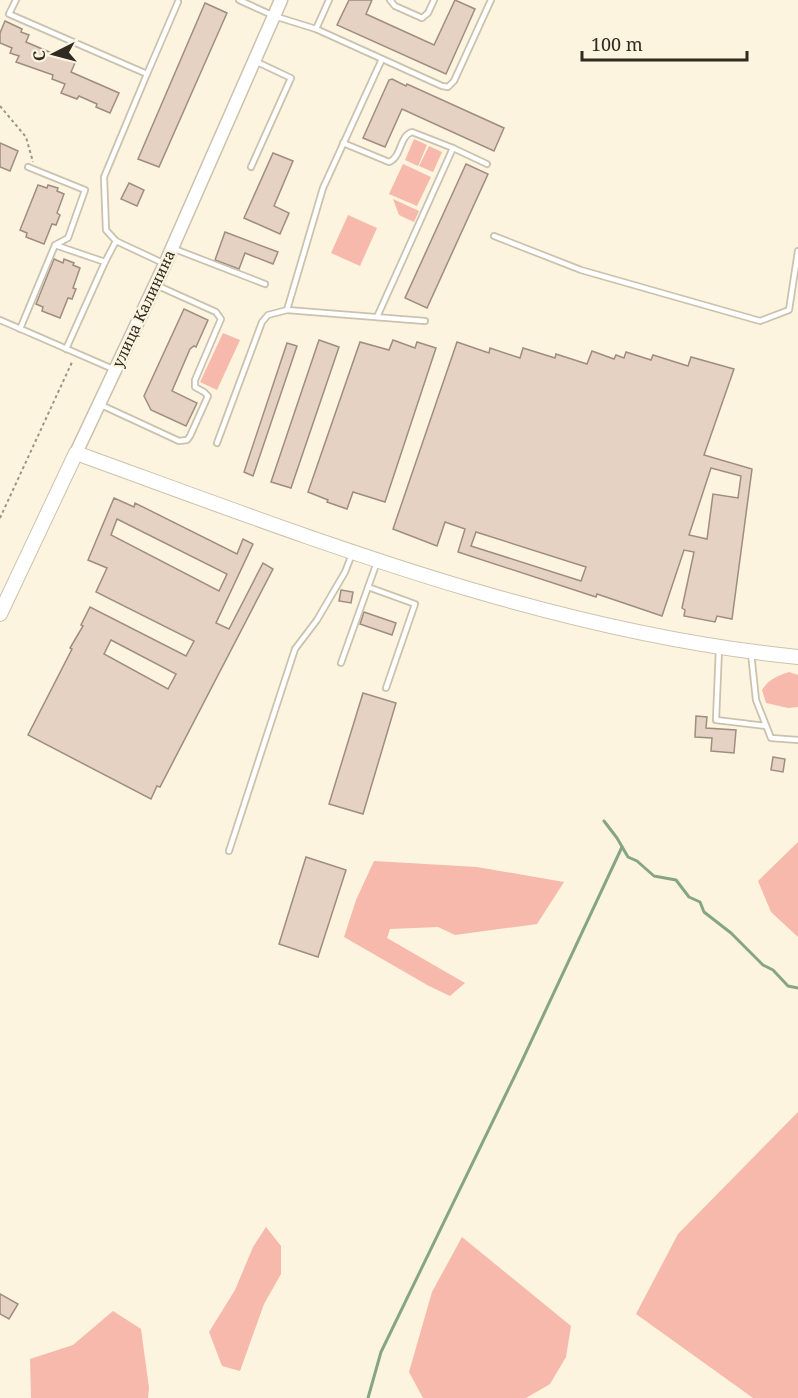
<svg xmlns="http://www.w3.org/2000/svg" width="798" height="1398" viewBox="0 0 798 1398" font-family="'Noto Serif',serif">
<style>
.green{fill:#f6b9ab}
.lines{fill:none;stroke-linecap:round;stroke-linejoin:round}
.stream{stroke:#86a584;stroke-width:3}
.building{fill:#e5d2c3;stroke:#9f8d7f;stroke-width:1.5;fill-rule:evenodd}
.service-casing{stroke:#cac2ad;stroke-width:8}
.tertiary-casing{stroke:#cac2ad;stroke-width:15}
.secondary-casing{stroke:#cac2ad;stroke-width:16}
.path{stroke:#9b9585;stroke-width:2;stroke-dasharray:3 3;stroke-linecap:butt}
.service{stroke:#fff;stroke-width:4.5}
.tertiary{stroke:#fff;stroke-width:12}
.secondary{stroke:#fff;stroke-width:14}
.labels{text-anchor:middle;stroke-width:4.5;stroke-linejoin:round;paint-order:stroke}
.street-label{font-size:15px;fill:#2f2b23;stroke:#fcf4de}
</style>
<rect width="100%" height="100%" fill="#fcf4de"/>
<g class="green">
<polygon points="414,139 427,145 418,166 405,160"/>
<polygon points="429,146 442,152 433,172 419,166"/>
<polygon points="403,164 431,177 417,206 389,194"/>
<polygon points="393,199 419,211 414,222 399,215"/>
<polygon points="348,215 377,228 360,266 331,253"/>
<polygon points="223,333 240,340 217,390 200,382"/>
<path d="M 789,672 L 798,675 L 798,707 L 788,708 L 766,703 L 762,690 C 769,679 777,676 789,672 Z"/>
<polygon points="798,842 798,937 771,912 758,881"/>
<polygon points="374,861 477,867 564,882 537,924 455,935 438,927 390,929 387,938 465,983 450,996 429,986 344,937 356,900"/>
<polygon points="798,1112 798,1398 753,1398 636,1314 678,1234"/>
<polygon points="266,1227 281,1246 281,1274 264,1304 240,1371 222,1366 209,1332 235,1290 253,1247"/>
<polygon points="462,1237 571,1326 566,1357 550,1384 526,1398 423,1398 409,1372 432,1292"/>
<polygon points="113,1311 141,1329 149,1388 148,1398 31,1398 30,1359 73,1345"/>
</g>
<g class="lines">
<g class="stream">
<polyline points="604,821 617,838 628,857 637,861 654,876 676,880 689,897 700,902 704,912 731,933 763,965 773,970 788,986 798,988"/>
<polyline points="368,1398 381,1352 521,1063 622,847"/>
</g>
</g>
<g class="building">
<polygon points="349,0 372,0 366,14 434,45 455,0 475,9 446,74 337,25"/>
<polygon points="205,3 227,13 159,167 138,159"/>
<polygon points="5,21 22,29 21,32 29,35 26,42 75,63 71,72 119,93 110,113 96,107 97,104 79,96 77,99 61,93 65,84 52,79 53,75 16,62 19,56 10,53 12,48 0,43 0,33"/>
<polygon points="392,79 406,86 407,84 504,128 494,151 402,109 385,147 363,138 389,80"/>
<polygon points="0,143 18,151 10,171 0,167"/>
<polygon points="273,153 293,161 274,206 289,213 280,234 244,218"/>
<polygon points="466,164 488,174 427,308 405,298"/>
<polygon points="129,183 144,190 137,206 121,199"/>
<polygon points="38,185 47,188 48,185 58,188 57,191 64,194 57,213 60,215 56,225 52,224 44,244 26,237 27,233 20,230"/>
<polygon points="225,232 278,252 273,264 245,253 239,269 215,260"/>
<polygon points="54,259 63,263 64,259 74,263 73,265 80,268 73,288 76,289 72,299 68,298 60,318 42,311 43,307 36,304"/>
<polygon points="184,309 208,320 196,347 194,346 190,349 172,391 197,403 186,426 151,410 144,396"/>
<polygon points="319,340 339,347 291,488 271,482"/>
<polygon points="393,340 415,348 417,342 436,348 385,502 353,492 347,509 327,502 328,500 308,492 360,342 389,350"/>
<path d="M 457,342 L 489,353 L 490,348 L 520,358 L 523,348 L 555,358 L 556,354 L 587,364 L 592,351 L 614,359 L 616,355 L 624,358 L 626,352 L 651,360 L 653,355 L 688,366 L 691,357 L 734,369 L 704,455 L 752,469 L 732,619 L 717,616 L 715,622 L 684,616 L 685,610 L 682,608 L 694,552 L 684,550 L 662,616 L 597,594 L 596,597 L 458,552 L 465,529 L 445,522 L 437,546 L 393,529 ZM 711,468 L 741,476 L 738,498 L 713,494 L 707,539 L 689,535 ZM 476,532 L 586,567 L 581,581 L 471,546 Z"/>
<polygon points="287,343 297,346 253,476 244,472"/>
<path d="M 114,498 L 134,507 L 135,503 L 237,554 L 243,539 L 253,544 L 216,623 L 229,629 L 263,563 L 273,569 L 160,787 L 157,786 L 151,799 L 28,735 L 72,649 L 70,648 L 83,626 L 81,625 L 90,607 L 186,656 L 194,641 L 96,592 L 107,568 L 88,560 ZM 117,519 L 227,574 L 219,591 L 111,535 ZM 111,640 L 176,674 L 168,689 L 104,654 Z"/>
<polygon points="341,590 353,592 351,603 339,601"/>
<polygon points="364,612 396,623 392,635 360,624"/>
<polygon points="363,693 396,703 363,814 329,804"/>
<polygon points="696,716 707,717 706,728 736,730 734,753 711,751 712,738 695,737"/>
<polygon points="773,757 785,759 783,772 771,770"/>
<polygon points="306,857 346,870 318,957 279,944"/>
<polygon points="0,1294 18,1304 9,1319 0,1314"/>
</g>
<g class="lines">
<g class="service-casing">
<g id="service">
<polyline points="16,0 9,14 147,74 178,2"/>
<polyline points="239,0 274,16 316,29 442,86 448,87 454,81 491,0"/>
<polyline points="390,0 395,6 422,18 428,13 434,0"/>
<polyline points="316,29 329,0"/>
<polyline points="147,74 104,177 106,230 116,241 165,264"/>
<path d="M 343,143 L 389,162 C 402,157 399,136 412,132 L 453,148 L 377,317"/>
<polyline points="453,148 487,164"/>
<polyline points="251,167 291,78 257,62"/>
<polyline points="494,236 581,270 760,321 789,310 798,251"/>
<polyline points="55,245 105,262 66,349"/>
<polyline points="172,248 265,284"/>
<polyline points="105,262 116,241"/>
<polyline points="287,310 425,321"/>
<polyline points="0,320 113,369"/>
<polyline points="20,329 55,245 68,238 85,190 28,167"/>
<polyline points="99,404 179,441 187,440 190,436 208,396 204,392 195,387 195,380 221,319 216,312 156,285"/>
<polyline points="217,443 262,322 268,315 287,310 323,188 382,59"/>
<polyline points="368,587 415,604 386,688"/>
<polyline points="719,648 716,720 766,726"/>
<polyline points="751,653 756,700 771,738 798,740"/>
<polyline points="341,663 377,562"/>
<polyline points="229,851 295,649 317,620 345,572 352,554"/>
</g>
</g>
<g class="tertiary-casing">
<polyline id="tertiary" points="76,453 165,264 281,0"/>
</g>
<g class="secondary-casing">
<path id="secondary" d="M 0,614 L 76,453 C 311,538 547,632 798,657"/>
</g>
<g class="path">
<polyline points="0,106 26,137 33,162"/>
<polyline points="0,518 73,360"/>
</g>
<use href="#service" class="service"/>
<use href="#tertiary" class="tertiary"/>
<use href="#secondary" class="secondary"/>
</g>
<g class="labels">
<g class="street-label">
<text transform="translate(144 309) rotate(-65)" y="5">улица Калинина</text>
</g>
</g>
<g transform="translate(54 54) rotate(264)" stroke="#fcf4de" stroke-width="4.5" paint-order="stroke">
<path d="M0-4.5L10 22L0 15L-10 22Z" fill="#2f2b23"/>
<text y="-9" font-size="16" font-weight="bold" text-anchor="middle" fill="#2f2b23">С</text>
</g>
<path d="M582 51v9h165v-9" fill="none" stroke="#2f2b23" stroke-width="3"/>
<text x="591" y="51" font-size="18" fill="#2f2b23" stroke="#fcf4de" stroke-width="4.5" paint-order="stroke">100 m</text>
</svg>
